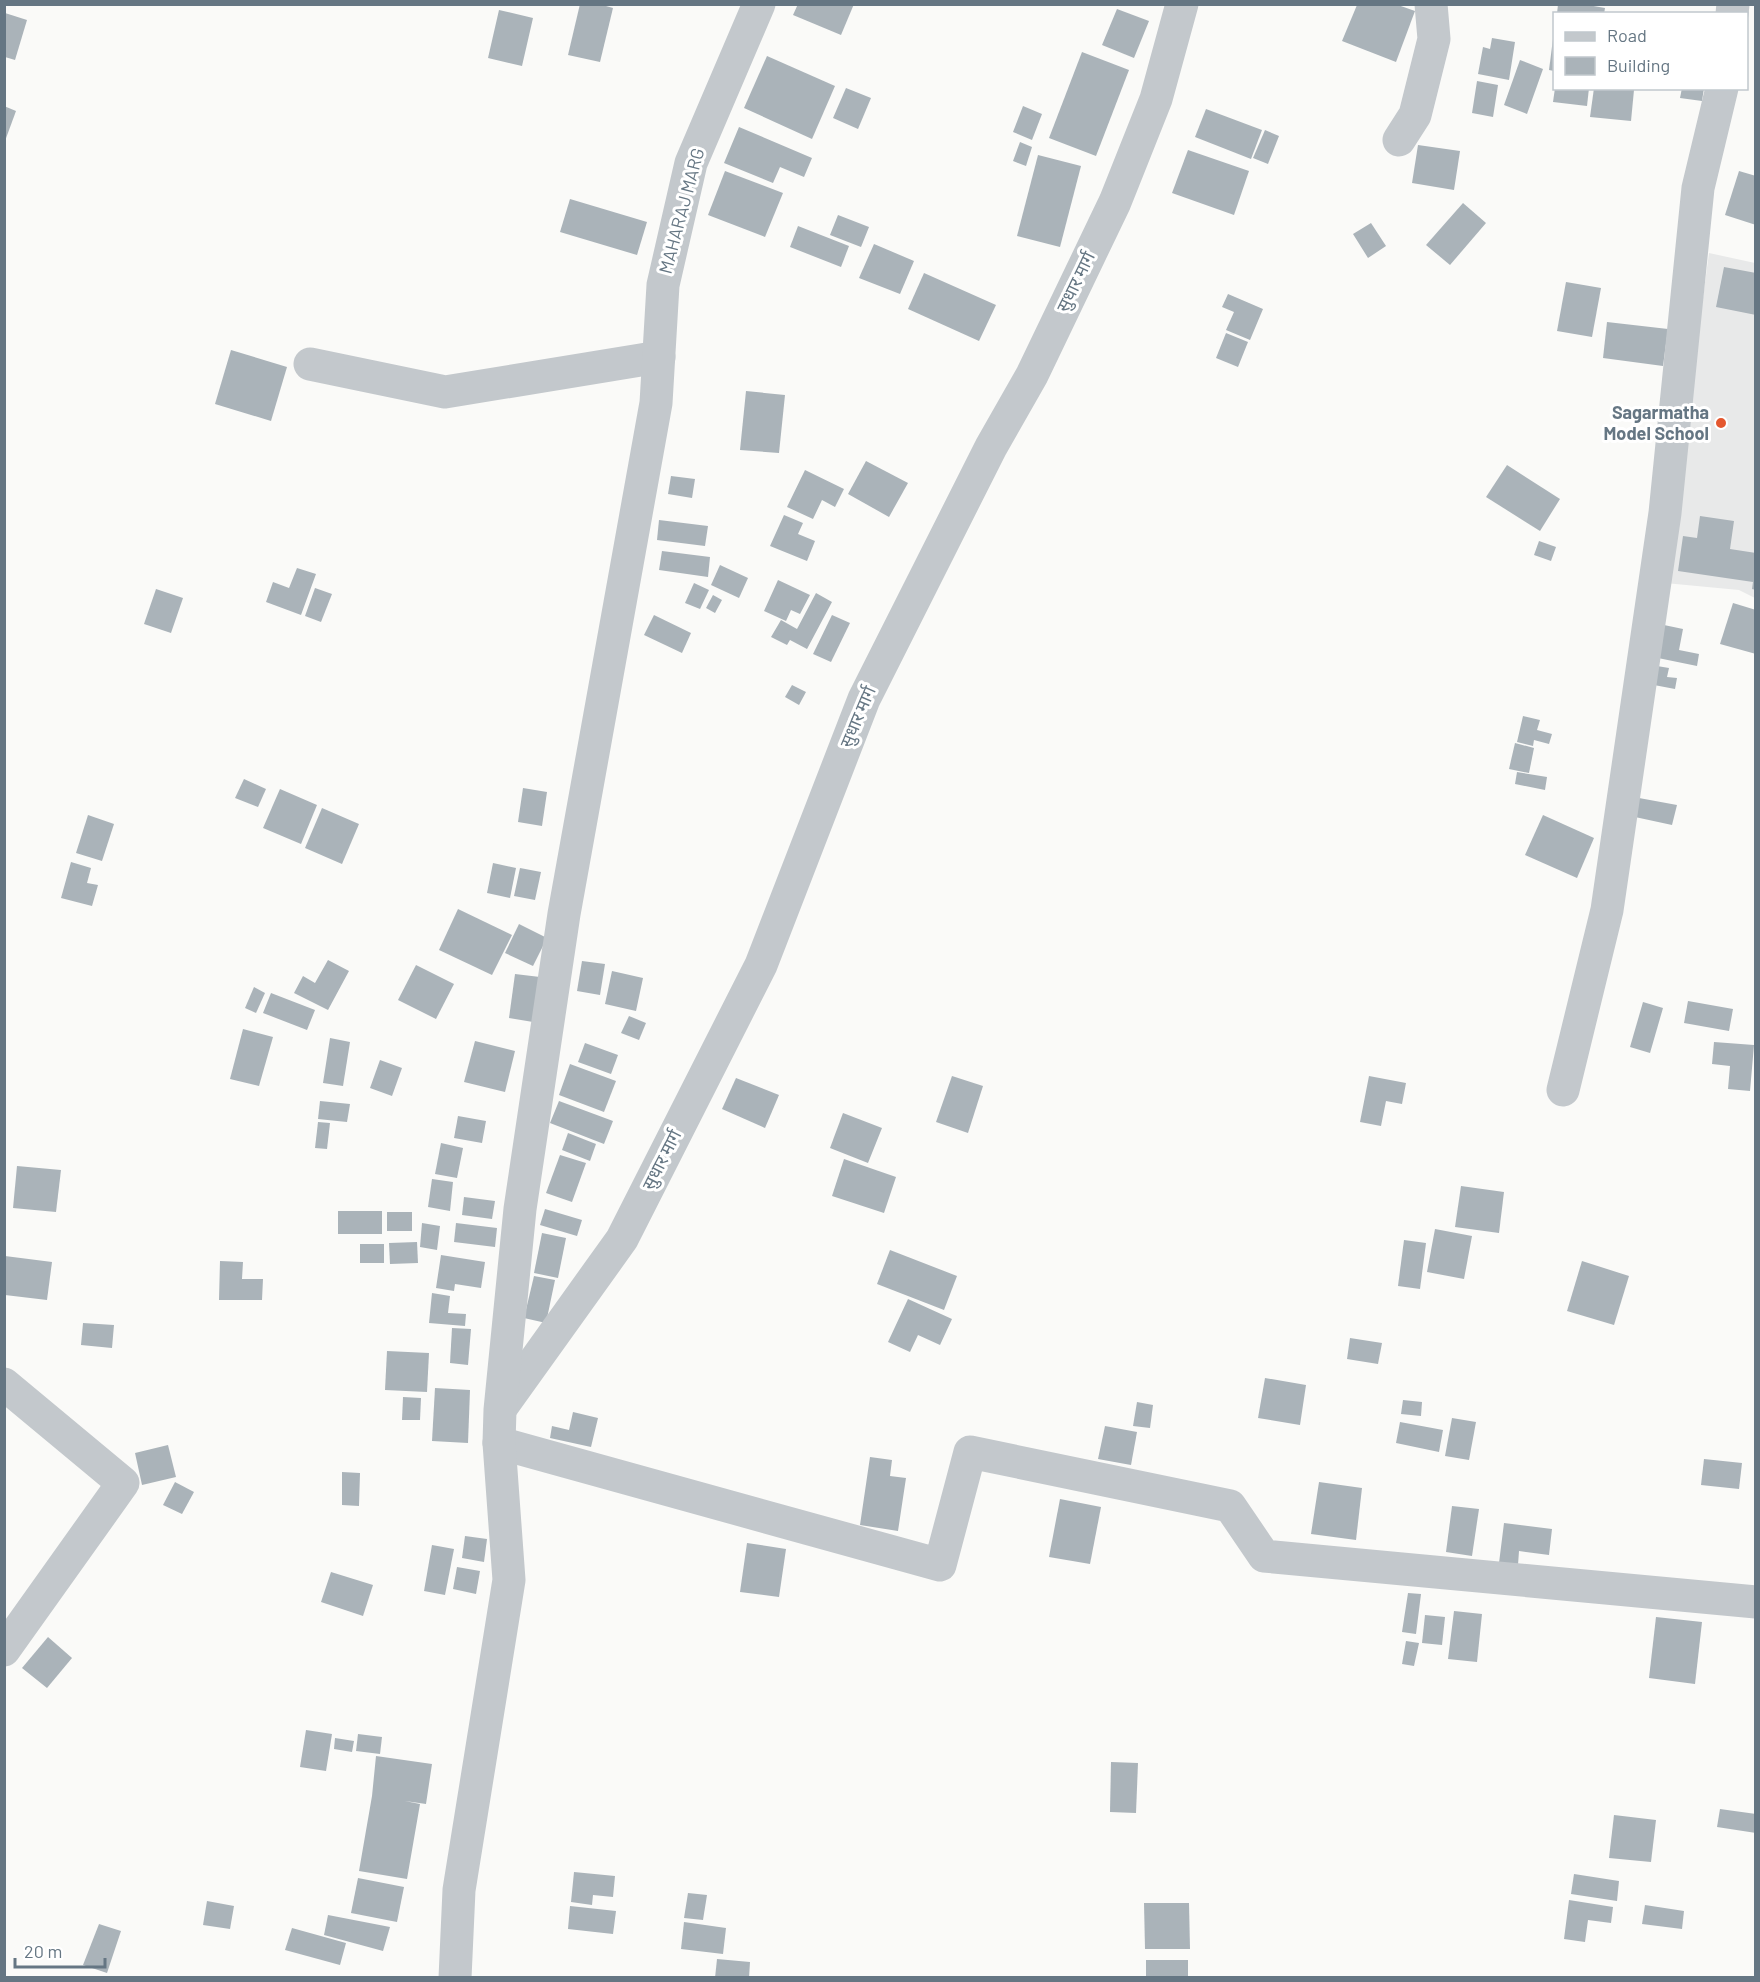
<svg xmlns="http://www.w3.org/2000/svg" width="1760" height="1982" viewBox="0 0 1760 1982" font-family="Barlow,'Noto Sans Devanagari',sans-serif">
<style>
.built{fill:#e8e9e9}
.building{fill:#aab3b9}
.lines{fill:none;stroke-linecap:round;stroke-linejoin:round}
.minor{stroke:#c3c8cc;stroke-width:33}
.poi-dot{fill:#e4572e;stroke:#fff;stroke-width:2}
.labels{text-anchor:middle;stroke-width:6;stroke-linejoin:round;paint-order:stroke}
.street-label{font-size:18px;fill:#657683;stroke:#fff}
.poi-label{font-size:18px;font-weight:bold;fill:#657683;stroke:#fff;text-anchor:end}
</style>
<rect width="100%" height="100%" fill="#fafaf8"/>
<polygon class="built" points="1709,253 1755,263 1755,598 1739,590 1665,583"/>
<g class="building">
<polygon points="580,4 599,4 613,8 600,62 568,55"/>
<polygon points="798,4 854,4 841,35 793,15"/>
<polygon points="1558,4 1582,4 1605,8 1604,14 1557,14"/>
<polygon points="1357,5 1398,5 1415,11 1396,62 1342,41"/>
<polygon points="1117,9 1149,21 1134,58 1102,45"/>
<polygon points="499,10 533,18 522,66 488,58"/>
<polygon points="5,13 27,20 15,60 5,57"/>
<polygon points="1492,38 1515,42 1509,80 1478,74 1483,47 1490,49"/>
<polygon points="1553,39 1554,39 1554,71 1549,70"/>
<polygon points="1082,52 1129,70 1096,156 1049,138"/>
<polygon points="767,56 835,86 812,139 744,108"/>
<polygon points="1520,60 1543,69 1527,114 1504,105"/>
<polygon points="1477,81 1498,85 1493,117 1472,113"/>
<polygon points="846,88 871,98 858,129 833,118"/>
<polygon points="1555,88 1589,88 1587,106 1553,102"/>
<polygon points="1594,88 1634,90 1631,121 1590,117"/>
<polygon points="1682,88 1704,88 1702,101 1680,98"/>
<polygon points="4,106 16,111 5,141 4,141"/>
<polygon points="1023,106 1042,114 1032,140 1013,132"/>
<polygon points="1206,109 1262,130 1251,159 1195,137"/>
<polygon points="739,127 812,158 804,177 780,167 773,183 724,163"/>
<polygon points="1265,130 1279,136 1268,164 1253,158"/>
<polygon points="1020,142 1032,147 1026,166 1013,161"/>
<polygon points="1418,145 1460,151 1454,190 1412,183"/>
<polygon points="1188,150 1249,171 1234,215 1172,193"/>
<polygon points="1038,155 1081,166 1060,247 1017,236"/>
<polygon points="725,171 783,193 765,237 708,215"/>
<polygon points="1739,171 1756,176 1756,225 1725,215"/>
<polygon points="570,199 647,222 637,255 560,232"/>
<polygon points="1463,203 1486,223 1450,265 1426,245"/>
<polygon points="838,215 869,227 861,247 830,235"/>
<polygon points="1371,223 1386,246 1368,258 1353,234"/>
<polygon points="798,226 849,246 841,267 790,247"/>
<polygon points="874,244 914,261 900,294 859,278"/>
<polygon points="1724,267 1756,273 1756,315 1716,307"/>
<polygon points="924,273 996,305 979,341 908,309"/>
<polygon points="1566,282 1601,288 1592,337 1557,331"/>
<polygon points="1228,294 1263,309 1250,340 1226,330 1234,312 1222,307"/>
<polygon points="1607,322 1668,329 1663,366 1603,358"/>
<polygon points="1226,333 1248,342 1238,367 1216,358"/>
<polygon points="231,350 287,367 271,421 215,404"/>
<polygon points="746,391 785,395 779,453 740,450"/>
<polygon points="866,461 908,483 889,517 848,494"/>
<polygon points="1507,465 1560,499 1540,531 1486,497"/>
<polygon points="805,470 844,489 835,507 822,500 813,519 787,507"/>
<polygon points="671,476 695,479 692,498 668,494"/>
<polygon points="784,515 803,523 798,534 815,541 807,561 770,546"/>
<polygon points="1700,516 1734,521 1730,549 1756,553 1756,590 1752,589 1753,582 1678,571 1683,536 1697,538"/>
<polygon points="659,520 708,526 705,546 657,540"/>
<polygon points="1539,541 1556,547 1551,561 1534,555"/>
<polygon points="662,551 710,557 708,577 659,570"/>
<polygon points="720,565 748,578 739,598 711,585"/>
<polygon points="297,568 316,574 301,615 266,602 273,582 289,588"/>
<polygon points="778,580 810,595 800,614 791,610 786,621 764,611"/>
<polygon points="694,583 709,590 700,609 685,603"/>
<polygon points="315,588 332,594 321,622 305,616"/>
<polygon points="156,589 183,598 171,633 144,624"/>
<polygon points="816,593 832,602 807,649 790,640 787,645 771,637 781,620 797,629"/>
<polygon points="713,595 722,600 715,613 706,608"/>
<polygon points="1733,603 1756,610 1756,654 1720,644"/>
<polygon points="654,615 691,633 682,653 644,635"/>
<polygon points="832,615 850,623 831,662 813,654"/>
<polygon points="1664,625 1683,629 1679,650 1699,654 1697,666 1658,658"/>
<polygon points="1657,666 1669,668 1667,677 1677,678 1675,689 1654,685"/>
<polygon points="792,685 806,692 799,705 785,697"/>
<polygon points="1523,716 1540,720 1537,730 1552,734 1549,744 1534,740 1533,746 1517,742"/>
<polygon points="1515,743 1534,748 1529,773 1509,769"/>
<polygon points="1517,772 1547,777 1545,790 1515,784"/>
<polygon points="244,779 266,789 258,807 235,798"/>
<polygon points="523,788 547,792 542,826 518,822"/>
<polygon points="280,789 317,805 301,844 263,828"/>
<polygon points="1639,798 1677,805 1672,825 1635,817"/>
<polygon points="322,808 359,824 342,864 305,848"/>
<polygon points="88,815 114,824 102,861 76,853"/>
<polygon points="1543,815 1594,838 1577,878 1525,855"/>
<polygon points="71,862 91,868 87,883 98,885 92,906 61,898"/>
<polygon points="493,863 516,868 510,898 487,893"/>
<polygon points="520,868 541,872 535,900 514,896"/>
<polygon points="458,909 512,935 492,975 439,950"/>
<polygon points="519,924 547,938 533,966 505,953"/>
<polygon points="328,960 349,971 328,1010 294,993 303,976 315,983"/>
<polygon points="582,961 605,964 600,995 577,991"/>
<polygon points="416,965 454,984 436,1019 398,1000"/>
<polygon points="612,971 643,978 636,1011 605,1004"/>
<polygon points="515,974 540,977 533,1022 509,1018"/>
<polygon points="254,987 265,993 256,1013 245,1008"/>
<polygon points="271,993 315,1010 307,1030 263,1013"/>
<polygon points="1688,1001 1733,1009 1729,1031 1684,1023"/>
<polygon points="1643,1002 1663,1008 1650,1053 1630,1047"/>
<polygon points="629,1016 646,1023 639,1040 621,1033"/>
<polygon points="243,1029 273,1037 259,1086 230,1079"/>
<polygon points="330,1038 350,1042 343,1086 323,1083"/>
<polygon points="475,1041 515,1051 505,1092 464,1082"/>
<polygon points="1714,1042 1754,1045 1750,1091 1728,1089 1730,1066 1712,1064"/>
<polygon points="585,1043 618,1055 611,1074 578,1062"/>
<polygon points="380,1060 402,1068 392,1096 370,1088"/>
<polygon points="570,1064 616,1081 604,1112 559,1095"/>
<polygon points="952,1076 983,1086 968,1133 936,1122"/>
<polygon points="1369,1076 1406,1083 1402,1104 1386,1101 1381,1126 1360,1122"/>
<polygon points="736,1078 779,1095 765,1128 722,1109"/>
<polygon points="320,1101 350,1104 347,1122 318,1119"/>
<polygon points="559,1101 613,1121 604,1144 550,1123"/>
<polygon points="843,1113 882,1128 868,1163 830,1148"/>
<polygon points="458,1116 486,1121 482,1143 454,1138"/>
<polygon points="318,1122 330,1123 327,1149 315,1148"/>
<polygon points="568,1133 596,1144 590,1161 562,1150"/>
<polygon points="441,1143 463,1148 457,1178 435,1174"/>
<polygon points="560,1155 586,1163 572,1202 546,1193"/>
<polygon points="844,1159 896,1177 884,1213 832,1196"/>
<polygon points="17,1166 61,1170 56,1212 13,1208"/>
<polygon points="432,1179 453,1182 450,1211 428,1207"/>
<polygon points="1461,1186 1504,1192 1499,1233 1455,1227"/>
<polygon points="464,1197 495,1201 492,1219 462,1215"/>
<polygon points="545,1209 582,1220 577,1236 540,1225"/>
<rect x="338" y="1211" width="44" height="23"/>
<rect x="387" y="1212" width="25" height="19"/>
<polygon points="422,1223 440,1226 437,1250 420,1247"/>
<polygon points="456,1223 497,1228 495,1247 454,1242"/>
<polygon points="1435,1229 1472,1236 1464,1279 1427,1272"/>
<polygon points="542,1233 566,1238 558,1278 534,1273"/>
<polygon points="1404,1240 1426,1243 1420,1289 1398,1286"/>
<polygon points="417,1242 418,1263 390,1264 389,1243"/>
<rect x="360" y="1244" width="24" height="19"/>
<polygon points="890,1250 957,1276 944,1310 877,1284"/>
<polygon points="441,1255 485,1262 481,1288 455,1284 454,1291 436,1288"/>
<polygon points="5,1256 52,1262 47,1300 5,1295"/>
<polygon points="220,1261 243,1262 242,1279 263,1279 262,1300 219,1300"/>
<polygon points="1582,1261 1629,1276 1614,1325 1567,1311"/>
<polygon points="534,1276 555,1280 546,1323 524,1318"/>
<polygon points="432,1293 450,1296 448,1313 466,1314 465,1326 429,1323"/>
<polygon points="908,1299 952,1319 940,1345 918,1335 910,1352 888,1342"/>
<polygon points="83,1323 114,1325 112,1348 81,1345"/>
<polygon points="452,1328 471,1329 468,1365 450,1363"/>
<polygon points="1350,1338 1382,1343 1378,1364 1347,1359"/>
<polygon points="387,1351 429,1353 427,1392 385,1390"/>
<polygon points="1265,1378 1306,1385 1300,1425 1258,1418"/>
<polygon points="435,1388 470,1390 468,1443 432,1441"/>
<polygon points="403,1397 421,1398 420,1420 402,1420"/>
<polygon points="1403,1400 1422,1402 1421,1416 1401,1414"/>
<polygon points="1137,1402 1153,1405 1150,1428 1133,1426"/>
<polygon points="573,1412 598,1418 591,1447 550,1438 552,1426 569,1430"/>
<polygon points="1452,1418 1476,1422 1469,1460 1445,1456"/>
<polygon points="1400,1422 1443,1430 1439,1452 1396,1443"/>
<polygon points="1105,1426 1137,1432 1131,1465 1098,1459"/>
<polygon points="168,1445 176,1477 142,1485 135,1453"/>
<polygon points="870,1457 892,1460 890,1476 906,1478 898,1531 860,1525"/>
<polygon points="1704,1459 1742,1463 1739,1489 1701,1485"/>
<polygon points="342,1472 360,1473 359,1506 342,1505"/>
<polygon points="175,1482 194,1492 182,1514 163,1505"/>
<polygon points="1319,1482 1362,1488 1356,1540 1311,1534"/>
<polygon points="1060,1499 1101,1507 1090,1564 1049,1557"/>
<polygon points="1452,1506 1479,1509 1472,1556 1446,1552"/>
<polygon points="1504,1523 1552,1529 1549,1555 1519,1551 1518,1565 1499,1563"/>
<polygon points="465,1536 487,1539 484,1562 462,1558"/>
<polygon points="747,1543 786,1549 779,1597 740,1592"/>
<polygon points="432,1545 454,1549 445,1595 424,1591"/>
<polygon points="457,1567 480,1571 476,1594 453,1589"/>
<polygon points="331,1572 373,1585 363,1616 321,1602"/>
<polygon points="1408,1593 1421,1594 1416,1634 1402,1632"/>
<polygon points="1454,1611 1482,1614 1477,1662 1448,1659"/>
<polygon points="1425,1615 1445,1617 1442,1645 1422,1643"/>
<polygon points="1656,1617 1702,1622 1695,1684 1649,1678"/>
<polygon points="48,1637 72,1658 47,1688 22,1668"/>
<polygon points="1406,1641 1419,1643 1414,1666 1402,1664"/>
<polygon points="306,1730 332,1734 326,1771 300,1767"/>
<polygon points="358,1734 382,1737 380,1754 356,1751"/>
<polygon points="335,1738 354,1741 352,1752 334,1749"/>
<polygon points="376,1756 432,1764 426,1804 405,1801 420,1804 407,1879 359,1871 372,1796"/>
<polygon points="1111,1762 1138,1763 1136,1813 1110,1812"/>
<polygon points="1720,1809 1756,1814 1756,1833 1717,1827"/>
<polygon points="1614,1815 1656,1820 1651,1862 1609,1858"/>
<polygon points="574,1872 615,1876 613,1897 593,1895 592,1905 571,1902"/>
<polygon points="1574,1874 1619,1881 1617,1901 1571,1894"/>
<polygon points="358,1878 404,1887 397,1922 351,1913"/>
<polygon points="688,1893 707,1895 703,1920 684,1918"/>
<polygon points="1569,1900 1613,1907 1611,1923 1588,1920 1585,1942 1564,1939"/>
<polygon points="207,1901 234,1906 230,1929 203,1925"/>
<polygon points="1144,1903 1189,1903 1190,1949 1145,1949"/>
<polygon points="1645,1905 1684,1911 1682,1929 1642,1924"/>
<polygon points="570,1906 616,1911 613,1934 568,1929"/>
<polygon points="328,1915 390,1927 383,1951 324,1935"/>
<polygon points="684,1922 726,1928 723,1954 681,1949"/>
<polygon points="99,1924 121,1931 107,1973 83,1965"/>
<polygon points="292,1928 346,1943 340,1965 285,1950"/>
<polygon points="717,1959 750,1962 749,1978 715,1978"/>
<rect x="1146" y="1960" width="42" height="18"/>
</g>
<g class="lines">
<g class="minor">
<polyline points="1732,14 1733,4"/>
<polyline points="1399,140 1415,115 1434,39 1431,4"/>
<polyline points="310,364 445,392 659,357"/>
<polyline points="1563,1090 1607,910 1665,513 1698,188 1722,88"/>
<polyline points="4,1384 123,1483 4,1650"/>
<polyline points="501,1408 622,1239 761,965 864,699 991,447 1032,375 1115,202 1156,99 1182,4"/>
<polyline points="499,1443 940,1565 970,1452 1230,1506 1264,1556 1756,1602"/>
<polyline points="455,1978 459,1890 509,1580 499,1443 500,1410 520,1209 564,914 656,403 663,285 691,163 759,4"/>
</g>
</g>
<circle class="poi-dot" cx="1721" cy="423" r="6"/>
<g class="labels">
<g class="street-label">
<text transform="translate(682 211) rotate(-75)" y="6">MAHARAJ MARG</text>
<text transform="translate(1076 282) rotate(-64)" y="6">सुधार मार्ग</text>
<text transform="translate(858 717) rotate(-67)" y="6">सुधार मार्ग</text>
<text transform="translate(662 1160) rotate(-63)" y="6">सुधार मार्ग</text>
</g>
<g class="poi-label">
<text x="1709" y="419">Sagarmatha<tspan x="1709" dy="21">Model School</tspan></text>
</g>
</g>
<rect width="1760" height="1982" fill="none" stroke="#657683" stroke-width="12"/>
<rect x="1553" y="12" width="195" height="78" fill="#ffffff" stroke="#c1c8cd" stroke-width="1.5"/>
<rect x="1565" y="32" width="30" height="9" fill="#c3c8cc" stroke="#c1c8cd" stroke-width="1.5"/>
<text x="1607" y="42" font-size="18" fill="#657683">Road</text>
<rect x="1565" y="57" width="30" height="18" fill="#aab3b9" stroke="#c1c8cd" stroke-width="1.5"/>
<text x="1607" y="72" font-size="18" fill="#657683">Building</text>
<path d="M15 1958v9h90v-9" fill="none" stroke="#657683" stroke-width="3"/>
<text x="24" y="1958" font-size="18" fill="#657683" stroke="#ffffff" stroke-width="4.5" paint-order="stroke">20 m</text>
</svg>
